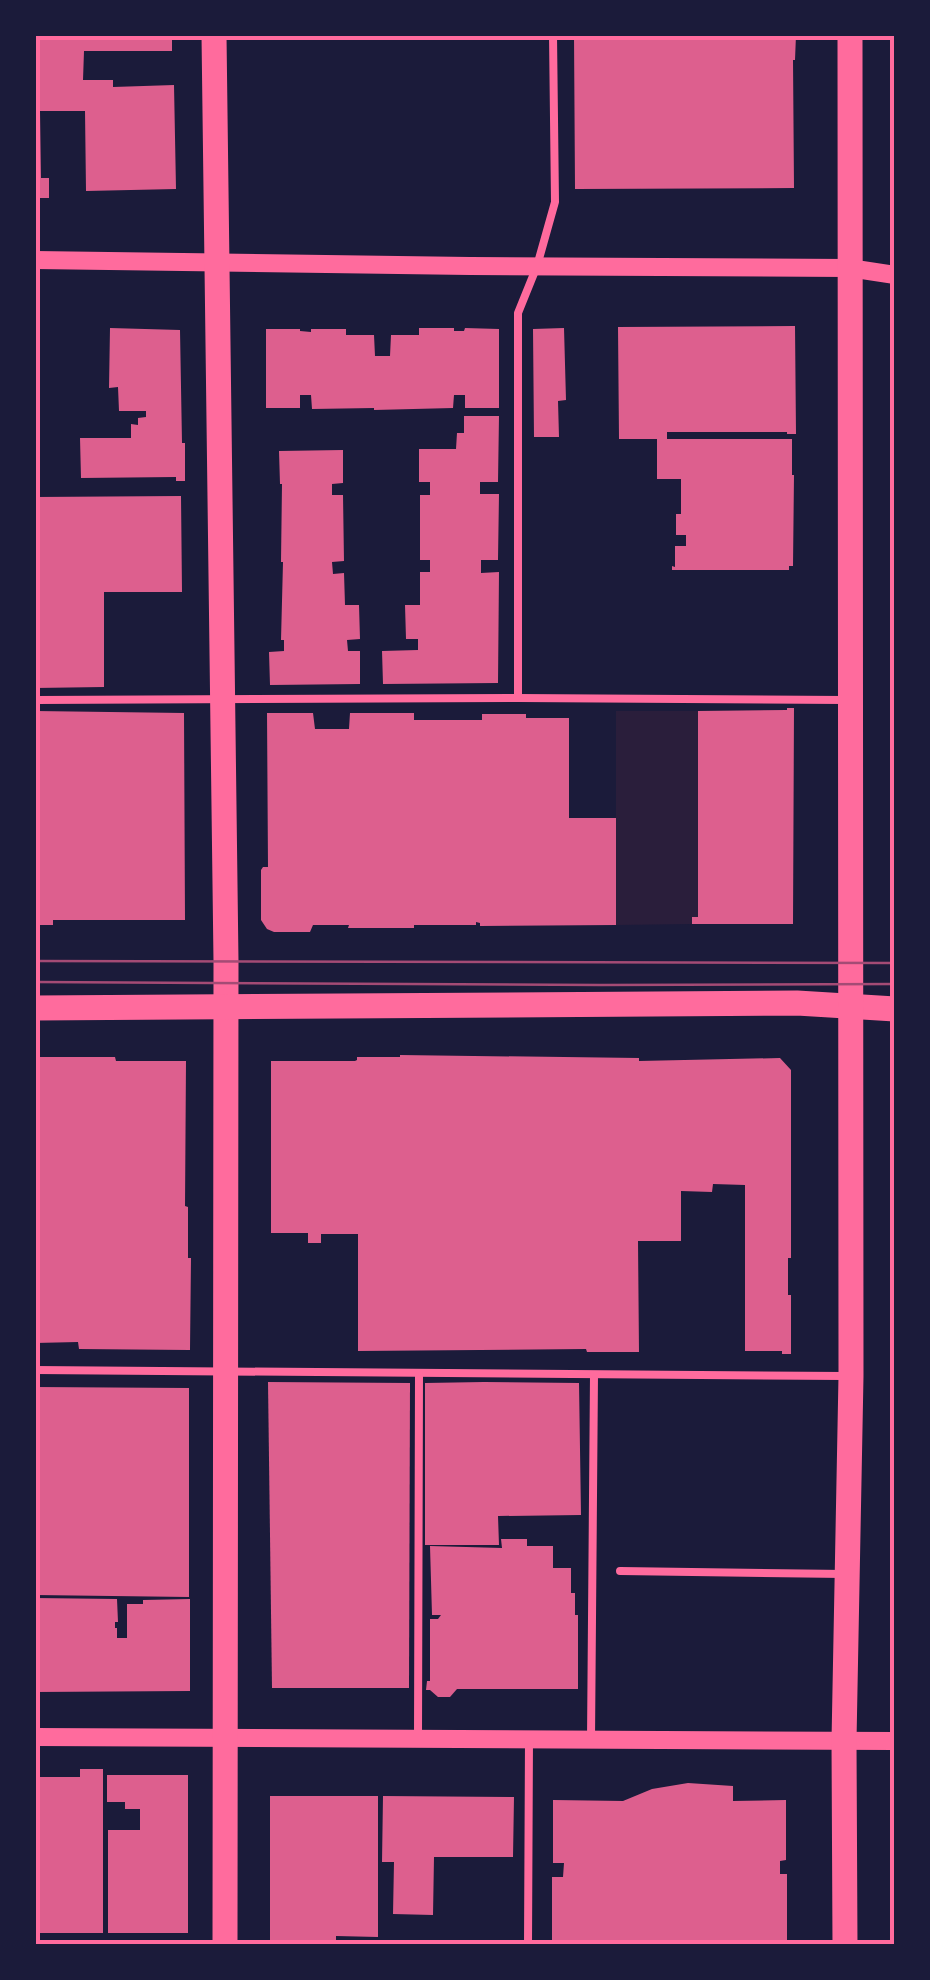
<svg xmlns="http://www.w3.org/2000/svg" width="930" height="1980" viewBox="0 0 930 1980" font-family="'Exo 2',sans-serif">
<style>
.green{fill:#2a1e3b}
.building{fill:#dd5f8e}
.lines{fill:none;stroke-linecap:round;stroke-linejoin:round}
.service{stroke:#ff6b9d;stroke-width:8}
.tertiary{stroke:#ff6b9d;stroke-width:18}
.primary{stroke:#ff6b9d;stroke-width:25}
.tram{stroke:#a44b75;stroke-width:2.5}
.neatline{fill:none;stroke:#ff6b9d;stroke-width:4}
</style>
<rect width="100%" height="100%" fill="#1b1b3a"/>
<polygon class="green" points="616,711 698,711 698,917 692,917 692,924 616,925"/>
<g class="building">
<polygon points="35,35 172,35 172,51 84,51 83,80 113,80 113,87 174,85 176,189 86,191 85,111 40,111 41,178 49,178 49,198 35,198"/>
<polygon points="574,35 796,35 795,60 793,60 794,188 575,189"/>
<polygon points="795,326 796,434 787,434 787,432 667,432 667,439 792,439 792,475 794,475 793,566 789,566 789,570 672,570 672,566 675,567 675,546 686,546 686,535 676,535 676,514 681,514 681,479 657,479 657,439 619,439 618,327"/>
<polygon points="110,328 180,330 182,443 185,443 185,481 176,481 176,477 81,478 80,438 131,438 131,424 138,425 138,418 146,417 146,411 119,411 118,387 109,388"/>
<polygon points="419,328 454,328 454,331 464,331 465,328 499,329 499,408 465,408 465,395 454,395 453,408 374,410 374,408 312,409 311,395 300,395 300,408 266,408 266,329 300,329 300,331 311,332 311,329 346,329 346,335 374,335 375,356 390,356 391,335 419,335"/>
<polygon points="564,328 566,400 558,401 559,437 534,437 533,329"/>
<polygon points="464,416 499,416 498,482 480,482 480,494 499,494 498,560 481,560 481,573 499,572 498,683 383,684 382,651 418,650 418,639 406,639 405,605 420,605 420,572 430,572 430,560 420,560 420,495 430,495 430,482 419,482 419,449 456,449 457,433 464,433"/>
<polygon points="343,450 343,483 332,484 332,495 343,495 344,561 332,562 333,574 344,573 345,605 359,605 360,639 347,640 348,651 360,651 360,684 270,685 269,652 284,651 284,640 281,640 283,562 281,562 282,484 280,484 279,451"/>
<polygon points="181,496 182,592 104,592 104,687 35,688 35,497"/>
<polygon points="787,708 794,708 793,924 692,924 692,917 698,917 698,711 787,710"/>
<polygon points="35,711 184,713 185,920 53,920 53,925 35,925"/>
<polygon points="267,713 313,713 315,729 349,729 350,713 414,713 414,720 482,720 482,714 526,714 526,718 569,718 569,818 616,818 616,925 480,926 480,923 476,922 476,925 414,925 414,928 348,928 349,925 313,925 310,932 274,932 267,929 261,920 261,870 263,867 268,867"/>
<polygon points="400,1055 639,1058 639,1061 780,1058 791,1070 791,1258 788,1258 788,1295 791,1295 791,1354 782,1354 782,1351 745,1351 745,1185 713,1184 712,1192 681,1191 681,1241 638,1241 639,1352 587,1352 586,1349 358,1351 358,1234 321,1234 321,1243 308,1243 308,1233 271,1233 271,1061 355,1061 357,1060 357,1057 400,1057"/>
<polygon points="35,1057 115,1057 116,1061 186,1061 185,1206 188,1207 188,1258 191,1258 190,1350 79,1349 78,1342 35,1343"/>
<polygon points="268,1382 410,1383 409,1688 272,1688"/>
<polygon points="484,1382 579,1383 581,1515 498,1516 499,1545 425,1545 425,1383"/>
<polygon points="35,1387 189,1388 189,1597 35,1595"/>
<polygon points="501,1539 527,1539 527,1546 553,1546 553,1568 571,1568 571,1593 575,1593 575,1615 578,1615 578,1689 457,1689 450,1697 438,1697 430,1690 426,1690 427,1681 430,1681 430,1619 438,1619 441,1615 432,1615 430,1546 502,1548"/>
<polygon points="35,1598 117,1599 118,1622 115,1622 115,1628 117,1628 117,1638 127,1638 127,1604 143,1604 143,1600 190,1599 190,1691 35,1692"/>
<polygon points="80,1769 103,1769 103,1933 35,1933 35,1777 80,1777"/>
<polygon points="107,1775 188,1775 188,1933 108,1933 108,1830 140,1830 140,1809 125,1809 125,1802 107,1802"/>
<polygon points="688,1783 733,1786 733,1801 786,1800 786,1860 780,1861 780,1874 787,1874 787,1945 552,1945 552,1877 563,1877 564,1863 553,1863 553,1800 623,1801 652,1789"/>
<polygon points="270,1796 378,1796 378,1937 336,1936 336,1945 270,1945"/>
<polygon points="383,1796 514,1797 513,1857 434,1857 433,1915 393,1914 394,1862 382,1862"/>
</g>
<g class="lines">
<g class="service">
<polyline points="518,698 518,313 537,266 555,202 553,35"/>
<polyline points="35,700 518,698 845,700"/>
<polyline points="35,1370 845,1376"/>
<polyline points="620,1571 845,1574"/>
<polyline points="418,1738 419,1374"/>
<polyline points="591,1740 594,1375"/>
<polyline points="528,1945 529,1739"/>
</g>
<g class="tertiary">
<polyline points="35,260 470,266 849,268 895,275"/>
<polyline points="35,1737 895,1741"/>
</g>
<g class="primary">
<polyline points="214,35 226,961 225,1945"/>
<polyline points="35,1008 797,1003 895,1009"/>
<polyline points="845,1945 844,1741 851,1376 850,35"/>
</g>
<g class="tram">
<polyline points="35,961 895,963"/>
<polyline points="35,982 601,985 895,984"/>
</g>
</g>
<rect width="930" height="1980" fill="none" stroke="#1b1b3a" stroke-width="75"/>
<rect x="38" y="38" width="854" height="1904" class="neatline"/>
</svg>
